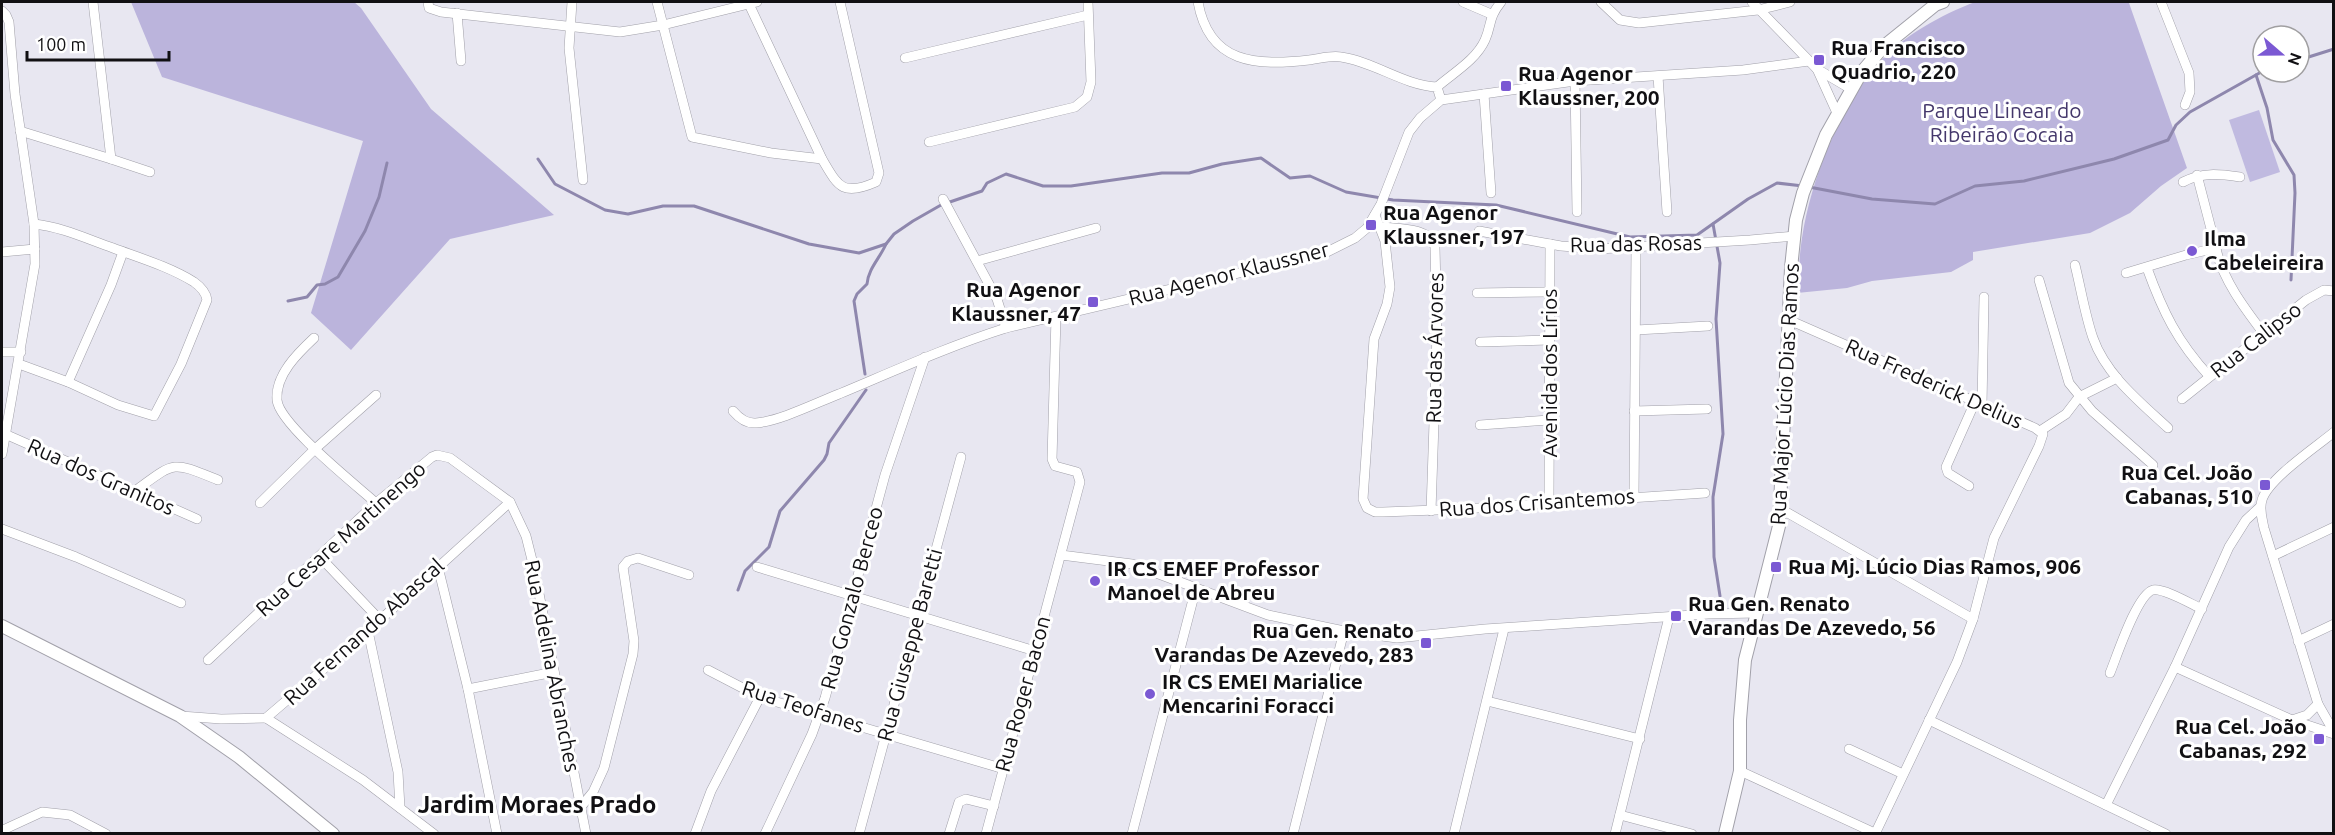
<svg xmlns="http://www.w3.org/2000/svg" width="2335" height="835" viewBox="0 0 2335 835" font-family="Ubuntu,sans-serif">
<style>
.green{fill:#c0bae0}
.forest{fill:#bbb4dc}
.lines{fill:none;stroke-linecap:round;stroke-linejoin:round}
.stream{stroke:#8e87ad;stroke-width:3}
.minor-casing{stroke:#a1a0a9;stroke-width:10}
.major-casing{stroke:#a1a0a9;stroke-width:14}
.minor{stroke:#fff;stroke-width:9}
.major{stroke:#fff;stroke-width:12}
.poi-dot{fill:#7b59d3;stroke:#fff;stroke-width:2}
.labels{text-anchor:middle;stroke-width:6;stroke-linejoin:round;paint-order:stroke}
.poi-label{font-size:21px;font-weight:bold;fill:#111013;stroke:#fff;text-anchor:start}
.park-label{font-size:21px;fill:#44376b;stroke:#fff}
.street-label{font-size:21px;fill:#111013;stroke:#fff}
.quarter-label{font-size:24px;font-weight:bold;fill:#111013;stroke:#fff}
</style>
<rect width="100%" height="100%" fill="#e8e7f1"/>
<polygon class="green" points="2259,110 2280,172 2250,182 2229,120"/>
<g class="forest">
<polygon points="131,2 354,2 361,8 431,109 554,215 450,239 351,350 311,313 363,141 162,77"/>
<path d="M 1975,2 L 2129,3 L 2187,168 L 2161,186 L 2130,213 L 2090,233 L 1973,252 L 1973,260 L 1951,272 L 1872,281 L 1847,288 L 1797,293 C 1799,275 1799,256 1802,238 C 1811,180 1839,107 1879,63 C 1904,35 1941,15 1975,2 Z"/>
</g>
<g class="lines">
<g class="stream">
<polyline points="2299,60 2334,49"/>
<polyline points="2256,75 2267,108 2273,140 2294,175 2295,193 2291,280"/>
<polyline points="538,159 555,184 605,210 628,214 663,206 694,206 809,244 859,253 886,244 894,234 913,221 941,205 982,191 987,183 1006,174 1043,186 1071,186 1162,173 1189,173 1222,164 1261,158 1290,178 1310,176 1346,192 1393,200 1496,205 1630,237 1697,235 1748,199 1777,183 1803,186"/>
<polyline points="1809,187 1872,199 1935,204 1975,186 2024,181 2114,159 2168,140 2176,125 2190,112 2263,71"/>
<polyline points="1713,224 1720,263 1716,319 1723,434 1713,497 1714,557 1720,596"/>
<polyline points="288,301 307,297 317,285 325,284 338,277 365,231 379,197 387,163"/>
<path d="M 865,374 L 854,301 L 857,294 L 867,284 C 868,269 880,258 886,244"/>
<polyline points="738,590 745,571 769,547 780,511 824,460 827,454 829,443 866,390"/>
</g>
<g class="minor-casing">
<g id="minor">
<polyline points="428,2 429,8 441,12 620,32 663,25 757,2"/>
<polyline points="572,2 569,48 583,180"/>
<polyline points="657,2 692,137 771,153 822,159"/>
<path d="M 748,2 L 822,159 C 838,186 842,197 876,182 L 879,173 L 840,2"/>
<path d="M 1198,2 C 1209,64 1256,66 1309,60 C 1319,59 1331,55 1341,57 C 1375,62 1403,85 1437,87 L 1441,100"/>
<polyline points="1463,2 1491,14"/>
<polyline points="1601,2 1620,20 1639,23 1758,10 1790,2"/>
<polyline points="1752,2 1817,69 1837,113"/>
<polyline points="2161,2 2189,73 2190,92 2185,105"/>
<polyline points="2,11 6,15 9,22 15,94 34,224 35,264 2,454"/>
<polyline points="457,13 461,61"/>
<polyline points="905,58 1088,15"/>
<polyline points="1817,69 1851,89"/>
<polyline points="1658,76 1667,212"/>
<polyline points="1575,81 1577,212"/>
<path d="M 1437,87 C 1453,73 1476,60 1485,40 C 1492,24 1488,18 1501,2"/>
<polyline points="1484,94 1491,193"/>
<polyline points="20,131 111,159 93,2"/>
<polyline points="929,142 1075,107 1087,97 1091,82 1088,2"/>
<polyline points="111,159 150,172"/>
<polyline points="2197,175 2216,248"/>
<path d="M 2183,182 C 2202,172 2219,174 2240,177"/>
<polyline points="943,199 997,299 1006,328"/>
<polyline points="1375,215 1385,241 1390,287 1387,304 1374,339 1363,499 1367,508 1375,512 1383,512 1463,509 1705,493"/>
<path d="M 1381,227 C 1398,229 1430,227 1435,247 L 1437,334 L 1431,511"/>
<polyline points="1479,231 1561,246 1599,249 1750,240 1795,236"/>
<polyline points="2,252 35,249"/>
<polyline points="977,261 1096,228"/>
<path d="M 2075,265 C 2081,289 2085,315 2093,338 C 2106,375 2140,402 2168,428"/>
<path d="M 2147,268 C 2163,312 2177,341 2209,376"/>
<path d="M 2126,273 L 2186,255 L 2216,248 C 2222,279 2245,309 2264,334"/>
<polyline points="2039,280 2069,383 2092,411 2153,465"/>
<polyline points="1477,293 1550,292"/>
<polyline points="1789,320 2035,428 2043,434 2039,446 1994,538 1973,619 1957,662 1875,834"/>
<polyline points="1636,330 1708,326"/>
<path d="M 314,338 C 298,353 275,375 277,400 C 279,424 356,485 376,503"/>
<polyline points="1480,342 1549,340"/>
<polyline points="2,352 21,352"/>
<path d="M 19,364 L 68,382 L 118,405 L 154,416 L 181,364 L 207,300 C 206,292 201,287 194,282 C 170,267 140,258 113,248 C 87,239 62,227 34,224"/>
<polyline points="68,382 111,285 123,252"/>
<polyline points="2182,399 2306,300 2324,290 2334,291"/>
<polyline points="1982,405 1984,297"/>
<path d="M 733,411 C 739,418 746,424 756,423 C 780,421 816,403 839,394 C 894,371 949,346 1006,328 L 1327,252 L 1355,238 L 1367,228 L 1381,204 L 1409,132 L 1420,118 L 1441,100 L 1575,81 L 1743,70 L 1809,61"/>
<polyline points="1634,411 1707,409"/>
<polyline points="1480,425 1549,420"/>
<polyline points="2040,431 2066,414 2079,397 2117,378"/>
<path d="M 2334,432 C 2316,447 2268,479 2262,500 C 2259,509 2262,518 2264,528 L 2318,704 L 2334,732"/>
<polyline points="5,434 197,519"/>
<polyline points="1969,486 1948,473 1946,467 1975,402"/>
<path d="M 135,491 C 176,461 171,461 218,480"/>
<polyline points="1634,496 1636,248"/>
<polyline points="1549,502 1550,244"/>
<polyline points="260,503 315,449 376,395"/>
<polyline points="1781,509 1973,619"/>
<polyline points="2,529 76,557 181,603"/>
<polyline points="1061,555 1132,564 1268,615 1344,631 1397,638 1485,629 1708,614 1756,613"/>
<polyline points="2273,556 2334,527"/>
<polyline points="320,557 380,620"/>
<polyline points="438,567 468,689 497,834"/>
<polyline points="757,567 1035,651"/>
<polyline points="368,631 398,772 400,808"/>
<polyline points="2298,641 2334,624"/>
<polyline points="208,660 376,503 432,457 437,455 450,458 510,502 526,536 534,568 586,834"/>
<polyline points="2175,667 2292,720 2334,734"/>
<polyline points="708,670 760,697 1004,769"/>
<path d="M 2110,673 C 2117,656 2137,594 2153,590 C 2164,588 2191,604 2202,609"/>
<polyline points="468,689 554,672"/>
<polyline points="1487,701 1640,739"/>
<polyline points="181,716 221,719 266,718 368,631 510,502"/>
<polyline points="266,718 363,780 434,834"/>
<polyline points="1929,720 2166,834"/>
<polyline points="2292,720 2307,715 2318,704"/>
<polyline points="1849,749 1903,774"/>
<polyline points="1740,771 1877,834"/>
<polyline points="2106,805 2175,667 2229,547 2246,520 2260,507"/>
<polyline points="580,808 593,792 604,768 633,654 634,641 623,567 628,561 638,558 689,575"/>
<polyline points="1620,815 1692,834"/>
<polyline points="3,830 42,812 70,815 106,834"/>
<polyline points="695,834 711,791 760,697"/>
<polyline points="765,834 812,734 825,698 885,475 925,357"/>
<polyline points="859,834 961,457"/>
<polyline points="949,834 959,802 966,799 994,806"/>
<polyline points="986,834 1080,482 1077,472 1055,466 1052,459 1056,317"/>
<polyline points="1132,834 1196,588"/>
<polyline points="1293,834 1344,631"/>
<polyline points="1454,834 1504,629"/>
<polyline points="1615,834 1669,617"/>
</g>
</g>
<g class="major-casing">
<g id="major">
<polyline points="2,626 180,716 239,757 333,834"/>
<polyline points="1725,834 1740,771 1740,720 1745,660 1779,526 1791,268 1796,220 1803,193 1826,135 1861,73 1883,47 1935,5 1943,2"/>
</g>
</g>
<use href="#minor" class="minor"/>
<use href="#major" class="major"/>
</g>
<g class="poi-dot">
<rect x="1813" y="54" width="12" height="12" rx="3"/>
<rect x="1500" y="80" width="12" height="12" rx="3"/>
<rect x="1365" y="219" width="12" height="12" rx="3"/>
<circle cx="2192" cy="251" r="6"/>
<rect x="1087" y="296" width="12" height="12" rx="3"/>
<rect x="2259" y="479" width="12" height="12" rx="3"/>
<rect x="1770" y="561" width="12" height="12" rx="3"/>
<circle cx="1095" cy="581" r="6"/>
<rect x="1670" y="610" width="12" height="12" rx="3"/>
<rect x="1420" y="637" width="12" height="12" rx="3"/>
<circle cx="1150" cy="694" r="6"/>
<rect x="2313" y="733" width="12" height="12" rx="3"/>
</g>
<g class="labels">
<g class="poi-label">
<text x="1831" y="55">Rua Francisco<tspan x="1831" dy="24">Quadrio, 220</tspan></text>
<text x="1518" y="81">Rua Agenor<tspan x="1518" dy="24">Klaussner, 200</tspan></text>
<text x="1383" y="220">Rua Agenor<tspan x="1383" dy="24">Klaussner, 197</tspan></text>
<text x="2204" y="246">Ilma<tspan x="2204" dy="24">Cabeleireira</tspan></text>
<text x="1081" y="297" text-anchor="end">Rua Agenor<tspan x="1081" dy="24">Klaussner, 47</tspan></text>
<text x="2253" y="480" text-anchor="end">Rua Cel. João<tspan x="2253" dy="24">Cabanas, 510</tspan></text>
<text x="1788" y="574">Rua Mj. Lúcio Dias Ramos, 906</text>
<text x="1107" y="576">IR CS EMEF Professor<tspan x="1107" dy="24">Manoel de Abreu</tspan></text>
<text x="1688" y="611">Rua Gen. Renato<tspan x="1688" dy="24">Varandas De Azevedo, 56</tspan></text>
<text x="1414" y="638" text-anchor="end">Rua Gen. Renato<tspan x="1414" dy="24">Varandas De Azevedo, 283</tspan></text>
<text x="1162" y="689">IR CS EMEI Marialice<tspan x="1162" dy="24">Mencarini Foracci</tspan></text>
<text x="2307" y="734" text-anchor="end">Rua Cel. João<tspan x="2307" dy="24">Cabanas, 292</tspan></text>
</g>
<g class="park-label">
<text x="2002" y="118">Parque Linear do<tspan x="2002" dy="24">Ribeirão Cocaia</tspan></text>
</g>
<g class="street-label">
<text transform="translate(1636 244) rotate(-1)" y="7">Rua das Rosas</text>
<text transform="translate(1229 274) rotate(-14)" y="7">Rua Agenor Klaussner</text>
<text transform="translate(2256 340) rotate(-38)" y="7">Rua Calipso</text>
<text transform="translate(1435 348) rotate(-89)" y="7">Rua das Árvores</text>
<text transform="translate(1550 373) rotate(-90)" y="7">Avenida dos Lírios</text>
<text transform="translate(1934 384) rotate(24)" y="7">Rua Frederick Delius</text>
<text transform="translate(1785 394) rotate(-87)" y="7">Rua Major Lúcio Dias Ramos</text>
<text transform="translate(101 477) rotate(24)" y="7">Rua dos Granitos</text>
<text transform="translate(1537 503) rotate(-4)" y="7">Rua dos Crisantemos</text>
<text transform="translate(341 539) rotate(-42)" y="7">Rua Cesare Martinengo</text>
<text transform="translate(852 598) rotate(-75)" y="7">Rua Gonzalo Berceo</text>
<text transform="translate(364 632) rotate(-42)" y="7">Rua Fernando Abascal</text>
<text transform="translate(910 645) rotate(-75)" y="7">Rua Giuseppe Baretti</text>
<text transform="translate(552 666) rotate(79)" y="7">Rua Adelina Abranches</text>
<text transform="translate(1023 694) rotate(-75)" y="7">Rua Roger Bacon</text>
<text transform="translate(803 707) rotate(18)" y="7">Rua Teofanes</text>
</g>
<g class="quarter-label">
<text x="537" y="813">Jardim Moraes Prado</text>
</g>
</g>
<rect width="2335" height="835" fill="none" stroke="#111013" stroke-width="6"/>
<g transform="translate(2281 54) rotate(110)"><circle r="28" fill="#ffffff" stroke="#a09fa1" stroke-width="1.5"/>
<path d="M0-4.5L10 22L0 15L-10 22Z" fill="#7b59d3"/>
<text y="-9" font-size="16" font-weight="bold" text-anchor="middle" fill="#111013">N</text>
</g>
<path d="M27 51v9h142v-9" fill="none" stroke="#111013" stroke-width="3"/>
<text x="36" y="51" font-size="18" fill="#111013" stroke="#ffffff" stroke-width="4.5" paint-order="stroke">100 m</text>
</svg>
